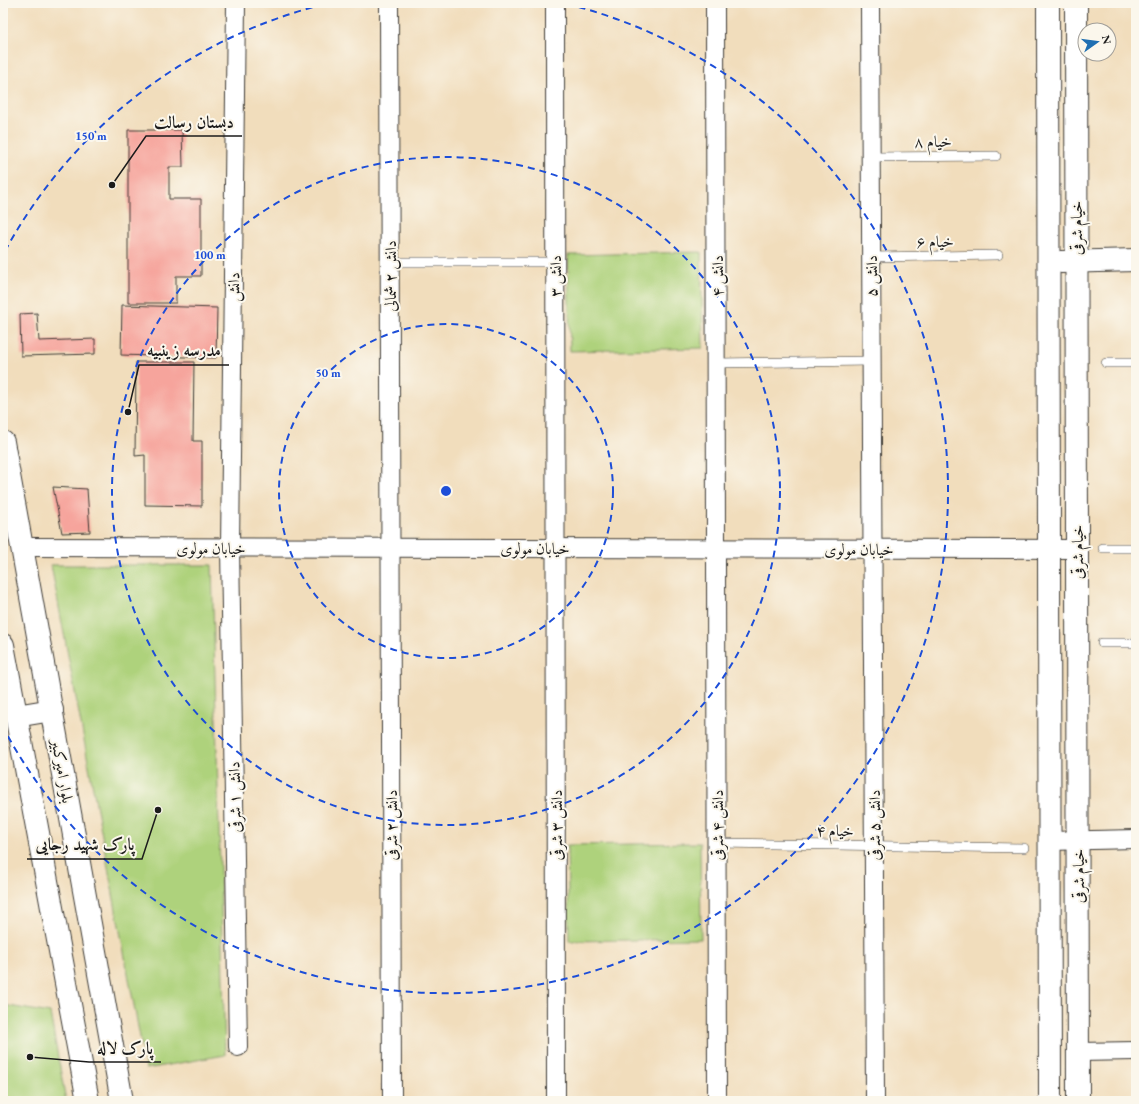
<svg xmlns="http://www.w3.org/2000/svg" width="1139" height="1104" viewBox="0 0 1139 1104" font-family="'EB Garamond',Amiri,serif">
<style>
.green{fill:#aed27b;stroke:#65774c}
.building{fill:#f6a49c}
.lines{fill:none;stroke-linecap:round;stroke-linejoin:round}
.lane-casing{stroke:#3c3934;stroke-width:10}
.street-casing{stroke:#3c3934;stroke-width:20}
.secondary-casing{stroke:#3c3934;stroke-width:24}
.lane{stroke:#fff;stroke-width:9}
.street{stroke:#fff;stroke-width:18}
.secondary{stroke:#fff;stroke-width:22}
.ring{fill:none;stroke:#1d4ed8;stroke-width:2;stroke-dasharray:7 5}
.labels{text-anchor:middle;stroke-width:4;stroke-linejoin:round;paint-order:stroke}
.street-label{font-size:16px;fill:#1c1c1c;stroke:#fbf7ec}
.centre{fill:#1d4ed8;stroke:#fbf7ec;stroke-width:2}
.ring-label{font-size:12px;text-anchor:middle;font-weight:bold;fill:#1d4ed8;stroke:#fbf7ec;stroke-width:4;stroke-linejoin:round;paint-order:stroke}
.leader{fill:none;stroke:#1c1c1c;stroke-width:1.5}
.callout-dot{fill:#1c1c1c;stroke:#fbf7ec;stroke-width:1.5}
.callout-label{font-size:17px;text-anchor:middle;font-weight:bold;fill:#1c1c1c;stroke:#fbf7ec;stroke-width:4;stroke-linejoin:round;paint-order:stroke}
</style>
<rect width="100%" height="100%" fill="#fbf7ec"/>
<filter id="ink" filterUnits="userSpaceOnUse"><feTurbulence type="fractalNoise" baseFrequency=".025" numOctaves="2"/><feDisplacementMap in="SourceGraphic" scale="8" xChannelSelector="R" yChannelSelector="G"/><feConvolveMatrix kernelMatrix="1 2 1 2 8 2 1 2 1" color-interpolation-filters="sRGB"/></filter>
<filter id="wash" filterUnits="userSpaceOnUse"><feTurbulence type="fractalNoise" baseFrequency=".012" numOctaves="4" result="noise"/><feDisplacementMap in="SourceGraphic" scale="16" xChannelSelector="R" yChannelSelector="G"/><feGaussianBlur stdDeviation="0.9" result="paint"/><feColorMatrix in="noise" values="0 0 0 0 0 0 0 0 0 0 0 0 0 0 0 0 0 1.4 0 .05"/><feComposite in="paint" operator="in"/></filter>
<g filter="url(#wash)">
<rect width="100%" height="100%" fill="#f1ddbc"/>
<g class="green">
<polygon points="701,252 703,348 570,351 568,255"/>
<polygon points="51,565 212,565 225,1055 146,1069"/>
<polygon points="700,843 701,939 569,941 567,845"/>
<polygon points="3,1005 50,1013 66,1101 3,1101"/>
</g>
<g id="blocks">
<g class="building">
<polygon points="128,130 182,130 183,167 169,167 169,199 201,199 201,276 176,276 176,303 128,303"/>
<polygon points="122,305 217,308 216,358 121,355"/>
<polygon points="37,313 39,341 95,339 95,354 21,356 20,314"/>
<polygon points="136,362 194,362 193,441 202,441 202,506 145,505 145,455 135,456"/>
<polygon points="53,487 87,489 90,532 62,533"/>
</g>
</g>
</g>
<g filter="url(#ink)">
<use href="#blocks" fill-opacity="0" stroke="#3c3934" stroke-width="1"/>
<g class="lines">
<g class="lane-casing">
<g id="lane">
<polyline points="871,157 996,156"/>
<polyline points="871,257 998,255"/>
<polyline points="389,262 555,262"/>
<polyline points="717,363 871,361"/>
<polyline points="1106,363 1136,363"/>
<polyline points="1103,548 1136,548"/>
<polyline points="1102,643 1136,643"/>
<polyline points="717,843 1024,848"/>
</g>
</g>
<g class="street-casing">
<g id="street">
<polyline points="236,3 230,548 238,1047"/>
<polyline points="389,3 392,1101"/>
<polyline points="555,3 556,1101"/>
<polyline points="715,3 717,1101"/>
<polyline points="870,3 875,1101"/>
<polyline points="22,547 1077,549"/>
<polyline points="1049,841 1136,839"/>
<polyline points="1078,1052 1136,1051"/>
</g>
</g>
<g class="secondary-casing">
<g id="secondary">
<polyline points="1048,3 1050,1101"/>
<polyline points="1076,3 1078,1101"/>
<polyline points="1061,262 1136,260"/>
<polyline points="3,442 122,1101"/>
<polyline points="3,645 88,1101"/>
<polyline points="16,716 52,710"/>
</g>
</g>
<use href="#lane" class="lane"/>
<use href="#street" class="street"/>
<use href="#secondary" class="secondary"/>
</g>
</g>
<g class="ring">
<circle cx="446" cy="491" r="167"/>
<circle cx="446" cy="491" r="334"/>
<path d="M5 251A502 502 0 0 1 325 4M567 4A502 502 0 1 1 5 731"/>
</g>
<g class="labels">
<g class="street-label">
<text transform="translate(933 141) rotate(-1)" y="6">خیام ۸</text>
<text transform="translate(1076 228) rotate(-90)" y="6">خیام شرقی</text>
<text transform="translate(935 241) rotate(-1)" y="6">خیام ۶</text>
<text transform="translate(390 276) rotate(-90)" y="6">دانش ۲ شمالی</text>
<text transform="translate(555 276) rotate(-90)" y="6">دانش ۳</text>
<text transform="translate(717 276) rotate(-90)" y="6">دانش ۴</text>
<text transform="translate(871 276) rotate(-90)" y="6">دانش ۵</text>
<text transform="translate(233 287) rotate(-89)" y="6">دانش</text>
<text x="211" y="554">خیابان مولوی</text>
<text x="535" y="554">خیابان مولوی</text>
<text x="859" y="555">خیابان مولوی</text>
<text transform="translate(1077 552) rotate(-90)" y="6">خیام شرقی</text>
<text transform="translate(63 771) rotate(80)" y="6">بلوار امیرکبیر</text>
<text transform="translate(234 797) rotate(-91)" y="6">دانش ۱ شرقی</text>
<text transform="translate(391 825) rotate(-90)" y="6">دانش ۲ شرقی</text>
<text transform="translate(556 825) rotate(-90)" y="6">دانش ۳ شرقی</text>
<text transform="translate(717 825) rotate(-90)" y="6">دانش ۴ شرقی</text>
<text transform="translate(874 825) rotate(-90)" y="6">دانش ۵ شرقی</text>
<text transform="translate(835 830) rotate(1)" y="6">خیام ۴</text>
<text transform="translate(1078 876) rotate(-90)" y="6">خیام شرقی</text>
</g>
</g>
<circle cx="446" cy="491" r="6" class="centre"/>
<g class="ring-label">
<text x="91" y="140">150 m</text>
<text x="210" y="259">100 m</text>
<text x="328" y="377">50 m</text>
</g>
<path class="leader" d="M112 185L146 136H242M128 412L139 365H229M158 810L142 859H27M30 1057L89 1062H161"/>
<g class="callout-dot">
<circle cx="112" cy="185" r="4"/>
<circle cx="128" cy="412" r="4"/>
<circle cx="158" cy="810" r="4"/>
<circle cx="30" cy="1057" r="4"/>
</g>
<g class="callout-label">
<text x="194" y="128">دبستان رسالت</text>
<text x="184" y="356">مدرسه زینبیه</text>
<text x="85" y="850">پارک شهید رجایی</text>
<text x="125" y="1054">پارک لاله</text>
</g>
<rect width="1139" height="1104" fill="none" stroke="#fbf7ec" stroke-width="16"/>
<g transform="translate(1097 42) rotate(76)"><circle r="19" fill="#fbf7ec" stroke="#a29f99"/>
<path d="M0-3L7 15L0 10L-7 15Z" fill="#1f6fb2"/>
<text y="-6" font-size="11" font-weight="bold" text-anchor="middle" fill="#1c1c1c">N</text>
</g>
</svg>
